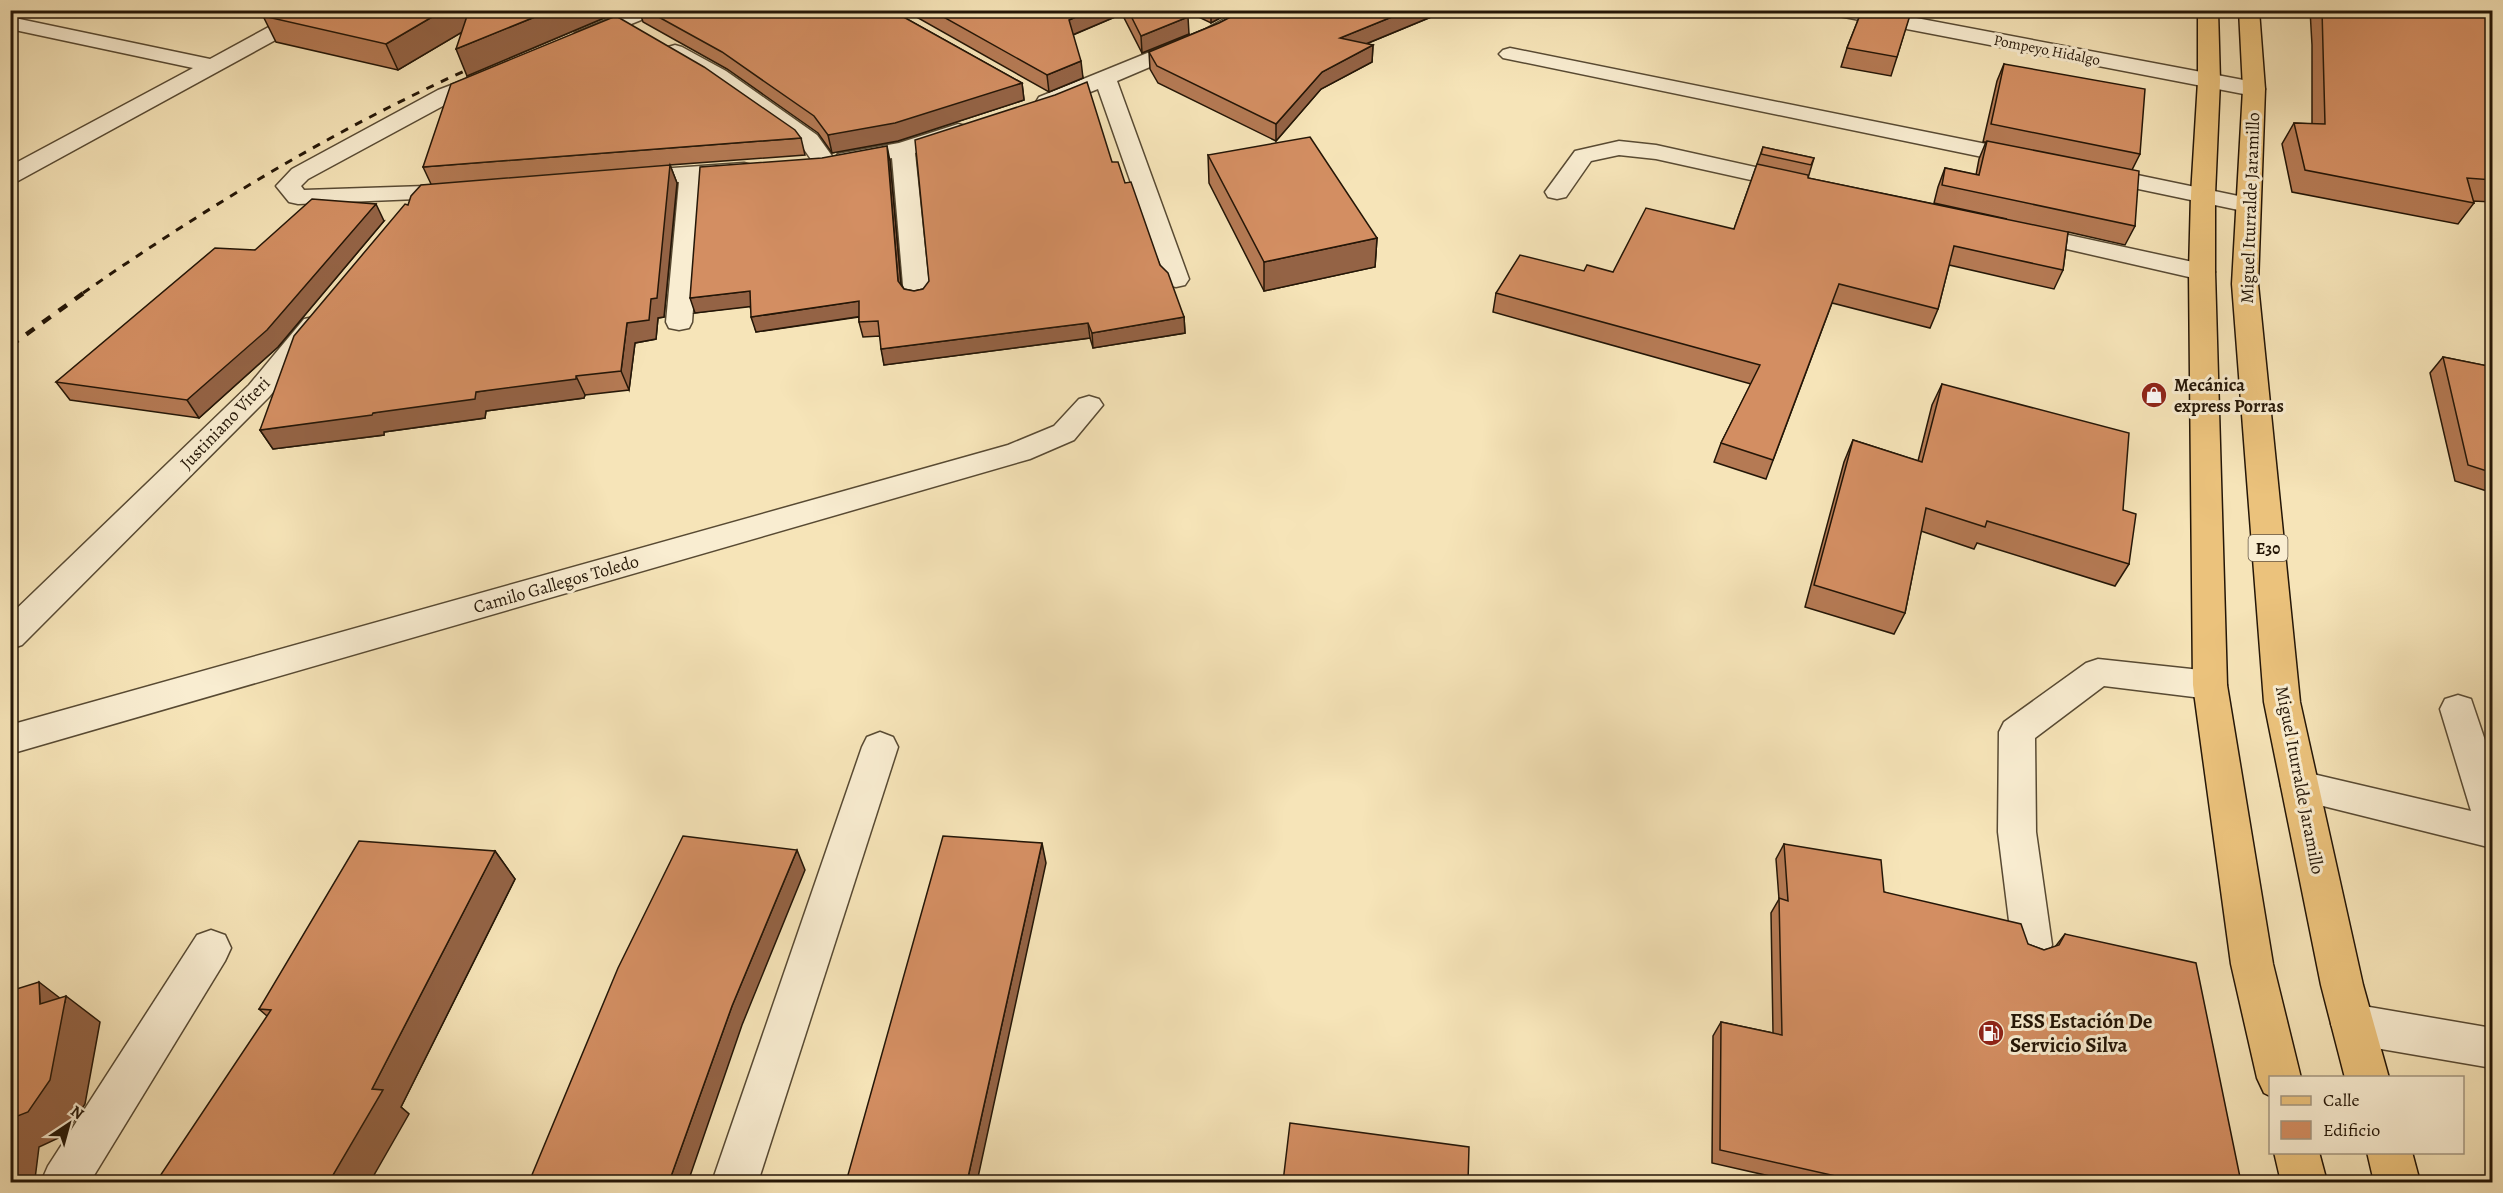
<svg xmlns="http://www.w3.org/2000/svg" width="2503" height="1193" viewBox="0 0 2503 1193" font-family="Alegreya,serif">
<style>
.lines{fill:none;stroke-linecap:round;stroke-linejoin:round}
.lane-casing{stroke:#584a33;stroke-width:3}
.street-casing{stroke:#584a33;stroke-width:3}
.primary-casing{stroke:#241607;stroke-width:3}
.lane{fill:#f9edd1;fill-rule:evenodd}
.street{fill:#f9edd1;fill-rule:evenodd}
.primary{fill:#ebc27c;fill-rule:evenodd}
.rail-far1{stroke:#241607;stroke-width:3;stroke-dasharray:8 8;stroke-linecap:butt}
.rail{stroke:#241607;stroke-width:4.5;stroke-dasharray:10 10;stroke-linecap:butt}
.wall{fill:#b57a54;stroke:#241607;stroke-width:1.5}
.shaded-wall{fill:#946345;stroke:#241607;stroke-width:1.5}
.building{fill:#d38e62;stroke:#241607;stroke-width:1.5}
.labels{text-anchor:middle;stroke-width:6;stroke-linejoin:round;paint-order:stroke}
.far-street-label{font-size:15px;fill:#241607;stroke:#f9edd1}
.shield{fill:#f9edd1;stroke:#645644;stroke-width:1.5}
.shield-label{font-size:16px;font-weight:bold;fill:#241607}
.street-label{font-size:18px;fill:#241607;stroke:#f9edd1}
.poi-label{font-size:18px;font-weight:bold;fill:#241607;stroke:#f9edd1;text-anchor:start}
.near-poi-label{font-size:21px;font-weight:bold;fill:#241607;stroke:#f9edd1;text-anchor:start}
</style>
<rect width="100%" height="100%" fill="#f6e4b8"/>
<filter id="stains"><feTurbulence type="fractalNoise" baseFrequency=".00333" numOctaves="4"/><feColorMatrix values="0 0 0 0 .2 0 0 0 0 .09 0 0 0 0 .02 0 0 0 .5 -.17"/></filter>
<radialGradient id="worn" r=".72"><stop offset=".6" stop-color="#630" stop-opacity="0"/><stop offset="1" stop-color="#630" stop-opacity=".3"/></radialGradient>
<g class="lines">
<g class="lane-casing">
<g id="lane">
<polygon points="1619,141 1656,145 1796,176 1804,178 1808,183 1804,188 1796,190 1656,159 1619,155 1591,161 1566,197 1557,199 1548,197 1545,192 1575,151"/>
<polygon points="2023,225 2202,264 2211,267 2215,272 2211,277 2202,280 2014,237 2011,232 2014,227"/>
<polygon points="2098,659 2210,671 2222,675 2227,685 2222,695 2210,699 2104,686 2035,738 2036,832 2052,945 2046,958 2032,963 2018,958 2012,945 1998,832 1999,732 2004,722 2086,663"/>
<polygon points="2458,695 2471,699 2492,761 2492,848 2287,797 2281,786 2287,775 2300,771 2471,811 2440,709 2445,699"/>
<polygon points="2352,1004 2492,1028 2492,1068 2352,1044 2337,1038 2331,1024 2337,1010"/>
</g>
</g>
<g class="street-casing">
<g id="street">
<polygon points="300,10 326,10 323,14 18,181 10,183 10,166 193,68 10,29 10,17 210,59"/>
<polygon points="630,10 659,10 656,14 589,41 582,43 575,41 572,37 575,33"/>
<polygon points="1241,10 1267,10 1264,14 1218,38 1117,81 1189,279 1185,285 1176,287 1167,285 1098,89 1047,109 1039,107 1036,102 1039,97 1204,30"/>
<polygon points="1829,10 1874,10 2254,82 2262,84 2265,89 2262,94 2254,96 1839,16 1832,14"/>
<polygon points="675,45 682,47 726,71 817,135 837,163 833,168 825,170 817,168 801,145 710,81 668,55 665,51 668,47"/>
<polygon points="1510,48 2026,152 2034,154 2038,159 2034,164 2026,166 1503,58 1499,54 1503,50"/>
<polygon points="491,70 499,71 502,76 499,81 454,100 308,179 301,186 304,190 456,185 465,187 468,192 465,197 298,204 289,202 276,186 292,169 438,90"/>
<polygon points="958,124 966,126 969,131 966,136 915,153 930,296 926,302 917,304 908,302 904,296 892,158 846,166 838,164 834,159 838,154 899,143"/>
<polygon points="744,163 752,165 756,170 752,175 703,180 692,322 689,328 679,330 669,328 666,322 679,182 630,185 622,183 618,178 622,173 630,171"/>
<polygon points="2094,166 2248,198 2257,200 2260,205 2257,210 2248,212 2086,178 2082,173 2086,168"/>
<polygon points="314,317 324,319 328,325 269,397 22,645 10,649 10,615 249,385 304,319"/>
<polygon points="1089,396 1099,399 1103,405 1074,440 1030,459 10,754 10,725 1008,445 1054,426 1079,399"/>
<polygon points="880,732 893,737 898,747 758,1182 712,1182 862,747 867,737"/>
<polygon points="211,930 225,935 231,948 225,961 90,1182 41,1182 48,1166 197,935"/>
</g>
</g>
<g class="primary-casing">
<g id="primary">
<polygon points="2198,10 2218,10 2220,81 2215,195 2215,272 2227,685 2273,964 2301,1078 2270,1078 2270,1096 2264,1093 2257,1078 2231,964 2193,685 2189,272 2191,195 2198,81"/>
<polygon points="2239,10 2259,10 2265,89 2258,284 2300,702 2363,985 2389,1078 2345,1078 2321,985 2264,702 2232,284 2243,89"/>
<polygon points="2274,1152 2319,1152 2327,1182 2281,1182"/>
<polygon points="2367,1152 2412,1152 2420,1182 2374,1182"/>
</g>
</g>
<use href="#lane" class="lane"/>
<use href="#street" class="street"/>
<use href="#primary" class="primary"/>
<path class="rail-far1" d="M 83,293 C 208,206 340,126 480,64"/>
<polyline class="rail" points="10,346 85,292"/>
</g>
<g class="wall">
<polygon points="623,10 467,76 462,32 398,70 276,42 263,16"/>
<polygon points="639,10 891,10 1022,83 1024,100 898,141 832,153 818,133 727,69 643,22"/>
<polygon points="904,10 1174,10 1189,34 1142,53 1122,14 1073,35 1083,78 1049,92"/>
<polygon points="1184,10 1235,10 1211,23"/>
<polygon points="1244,10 1448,10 1366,44 1373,45 1372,62 1321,89 1276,141 1158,83 1150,69 1149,52 1219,23"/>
<polygon points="1862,10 1911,10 1897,57 1891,76 1841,67 1847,48"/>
<polygon points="2310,10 2493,10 2493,202 2473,201 2474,203 2458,224 2292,192 2282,144 2294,123 2312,124 2312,45"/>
<polygon points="2004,64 2140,154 2132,170 2135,226 2125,245 2068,232 2063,270 2054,289 1949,265 1938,309 1930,328 1832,303 1766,479 1714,462 1721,443 1751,384 1493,312 1496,293 1584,271 1613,272 1734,229 1763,147 1814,158 1808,178 2007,219 1934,203 1938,187 1945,168 1976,175 1979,159 1986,142 1983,142 1997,81"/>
<polygon points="801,138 805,155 670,165 677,183 664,317 658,318 656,339 635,343 629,390 585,395 584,398 486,411 485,418 384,432 384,435 273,449 260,430 408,205 431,184 423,167"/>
<polygon points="1208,155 1377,238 1375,267 1264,291 1209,183"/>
<polygon points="890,161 901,284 904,289 914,291 923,289 1112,162 1125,183 1160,265 1184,317 1185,333 1093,348 1090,338 884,365 880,336 863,337 859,322 859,317 756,332 750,306 695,313"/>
<polygon points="384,221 278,347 199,418 70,400 56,382 255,250"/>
<polygon points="2443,357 2493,367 2493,493 2455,481 2430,373"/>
<polygon points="1942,384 2123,510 2129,564 2115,586 1977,543 1974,549 1921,531 1905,613 1894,634 1805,607 1844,462 1853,440 1918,461 1932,405"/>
<polygon points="1784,844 1884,892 2044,950 2055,947 2065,934 2241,1182 1796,1182 1712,1163 1713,1036 1721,1022 1773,1033 1771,913 1779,899 1776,859"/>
<polygon points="495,851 515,879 401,1107 409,1114 267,1016 259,1009"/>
</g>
<g class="shaded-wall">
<polygon points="444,10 483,10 486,18 398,70 386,44"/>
<polygon points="552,10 623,10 467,76 456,49"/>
<polygon points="1091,10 1122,10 1122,14 1070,36 1069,20"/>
<polygon points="1211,10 1235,10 1211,23"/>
<polygon points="1409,10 1448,10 1339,55 1340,38"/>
<polygon points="1188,17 1189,34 1142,53 1141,36"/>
<polygon points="1373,45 1372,62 1321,89 1276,141 1276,124 1322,72"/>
<polygon points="1081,61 1083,78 1049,92 1047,75"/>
<polygon points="1022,83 1024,100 898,141 832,153 828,135"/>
<polygon points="887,146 890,161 902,296 898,281"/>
<polygon points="670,165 677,183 664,317 658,318 656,339 635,343 629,390 621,371 627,323"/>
<polygon points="376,204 384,221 278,347 199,418 187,400"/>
<polygon points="1377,238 1375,267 1264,291 1264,262"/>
<polygon points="750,291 755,306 695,313 690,298"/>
<polygon points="859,301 863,316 756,332 751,317"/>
<polygon points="1184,317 1185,333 1093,348 1092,333"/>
<polygon points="1088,323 1090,338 884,365 881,349"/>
<polygon points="576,376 585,395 584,398 486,411 485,418 384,432 384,435 273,449 260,430 373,413 476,392"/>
<polygon points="1042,843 1046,863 977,1182 967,1182"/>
<polygon points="797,850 805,870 742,1025 688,1182 669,1182 732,1006"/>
<polygon points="495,851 515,879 401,1107 409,1114 370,1182 329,1182 372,1089"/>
<polygon points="39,982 65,1002 66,996 100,1022 85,1104 65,1135 39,1147 35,1179 25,1182 10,1182 10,1119 40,1004"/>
</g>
<g class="building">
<polygon points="274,10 444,10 386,44 263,16"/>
<polygon points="469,10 552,10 456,49"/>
<polygon points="646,10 891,10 1022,83 895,123 828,135 814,116 722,52"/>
<polygon points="931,10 1091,10 1069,20 1081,61 1047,75"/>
<polygon points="1128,10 1174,10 1188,17 1141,36"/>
<polygon points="1244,10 1409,10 1340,38 1373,45 1322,72 1276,124 1157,66 1149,52 1219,23"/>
<polygon points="1862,10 1902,10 1911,12 1897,57 1847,48"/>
<polygon points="2322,10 2493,10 2493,180 2467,178 2474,203 2305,170 2294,123 2325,124"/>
<polygon points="616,16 704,67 795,130 801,138 423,167 451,84"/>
<polygon points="2004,64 2145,89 2140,154 1991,124"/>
<polygon points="1087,82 1112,162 1118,162 1125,183 1131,182 1160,265 1168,273 1184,317 1092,333 1088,323 881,349 878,321 859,322 859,301 751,317 750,291 690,298 700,167 822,158 887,146 898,281 904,289 914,291 923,289 929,281 915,140 1055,95"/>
<polygon points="1310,137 1377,238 1264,262 1208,155"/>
<polygon points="1987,141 2139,171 2135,226 1942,185 1945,168 1979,175"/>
<polygon points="1763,147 1814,158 1811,165 1761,154"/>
<polygon points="1757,164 1808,175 1808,178 2068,232 2063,270 1954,246 1938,309 1839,284 1773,460 1721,443 1760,365 1496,293 1520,255 1584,271 1587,265 1613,272 1646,208 1734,229"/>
<polygon points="670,165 657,298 651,299 649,320 627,323 621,371 576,376 576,379 476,392 475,399 373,413 372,415 260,430 294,336 405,204 408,205 411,196 421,185"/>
<polygon points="312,199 376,204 267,330 187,400 56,382 215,248 255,250"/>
<polygon points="2443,357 2493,367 2493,473 2468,465"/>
<polygon points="1942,384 2129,433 2123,510 2136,514 2129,564 1987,521 1985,527 1926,508 1905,613 1814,585 1853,440 1922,462"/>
<polygon points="683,836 797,850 732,1006 669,1182 529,1182 618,968"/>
<polygon points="943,836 1042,843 967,1182 846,1182"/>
<polygon points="359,841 495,851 372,1089 383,1090 329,1182 156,1182 271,1010 259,1009"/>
<polygon points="1784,844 1881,860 1884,892 2021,924 2028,944 2044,950 2059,945 2065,934 2196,963 2241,1182 1862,1182 1720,1150 1721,1022 1782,1035 1779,898 1788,901"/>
<polygon points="39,982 40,1004 66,996 50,1080 28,1112 10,1119 10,991"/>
<polygon points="1290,1123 1469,1147 1468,1182 1283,1182"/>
</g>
<defs>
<g id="shop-disc" transform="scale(1.35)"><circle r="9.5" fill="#8f2418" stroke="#f9edd1"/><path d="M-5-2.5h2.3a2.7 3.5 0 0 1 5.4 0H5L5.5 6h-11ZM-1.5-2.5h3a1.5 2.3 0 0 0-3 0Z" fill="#fff"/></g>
<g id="fuel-disc" transform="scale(1.35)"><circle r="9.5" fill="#8f2418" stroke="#f9edd1"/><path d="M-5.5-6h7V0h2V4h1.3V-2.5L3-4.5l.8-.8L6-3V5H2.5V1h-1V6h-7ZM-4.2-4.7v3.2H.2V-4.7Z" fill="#fff"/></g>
</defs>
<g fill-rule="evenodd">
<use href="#shop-disc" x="2154" y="395"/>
<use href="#fuel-disc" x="1991" y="1033"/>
</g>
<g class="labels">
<g class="far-street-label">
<text transform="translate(2047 50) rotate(11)" y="5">Pompeyo Hidalgo</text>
</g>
<rect class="shield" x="2248.5" y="535" width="39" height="26" rx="4.5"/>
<g class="shield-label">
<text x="2268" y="554">E30</text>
</g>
<g class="street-label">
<text transform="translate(2250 208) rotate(-88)" y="6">Miguel Iturralde Jaramillo</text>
<text transform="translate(225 423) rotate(-46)" y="6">Justiniano Viteri</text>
<text transform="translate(556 584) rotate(-16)" y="6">Camilo Gallegos Toledo</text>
<text transform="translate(2300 780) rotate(79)" y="6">Miguel Iturralde Jaramillo</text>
</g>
<g class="poi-label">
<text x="2174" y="391">Mecánica<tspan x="2174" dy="21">express Porras</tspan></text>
</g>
<g class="near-poi-label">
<text x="2010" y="1028">ESS Estación De<tspan x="2010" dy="24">Servicio Silva</tspan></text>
</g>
</g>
<rect width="2503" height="1193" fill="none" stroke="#f6e4b8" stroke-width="36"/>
<rect x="12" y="12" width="2479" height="1169" fill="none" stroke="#241607" stroke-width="3"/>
<rect x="18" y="18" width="2467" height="1157" fill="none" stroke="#241607" stroke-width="1.5"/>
<rect x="2269" y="1076" width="195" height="78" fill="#f9edd1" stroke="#a49780" stroke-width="1.5"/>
<rect x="2281" y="1096" width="30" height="9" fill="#ebc27c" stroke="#a49780" stroke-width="1.5"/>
<text x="2323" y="1106" font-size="18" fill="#241607">Calle</text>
<rect x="2281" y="1121" width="30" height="18" fill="#d38e62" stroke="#a49780" stroke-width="1.5"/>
<text x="2323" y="1136" font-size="18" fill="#241607">Edificio</text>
<g transform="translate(69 1124) rotate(36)" stroke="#f9edd1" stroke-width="4.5" paint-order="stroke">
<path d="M0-4.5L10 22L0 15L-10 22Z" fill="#241607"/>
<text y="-9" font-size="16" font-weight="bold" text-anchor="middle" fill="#241607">N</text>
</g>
<rect width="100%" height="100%" filter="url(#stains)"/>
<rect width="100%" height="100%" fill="url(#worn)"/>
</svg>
